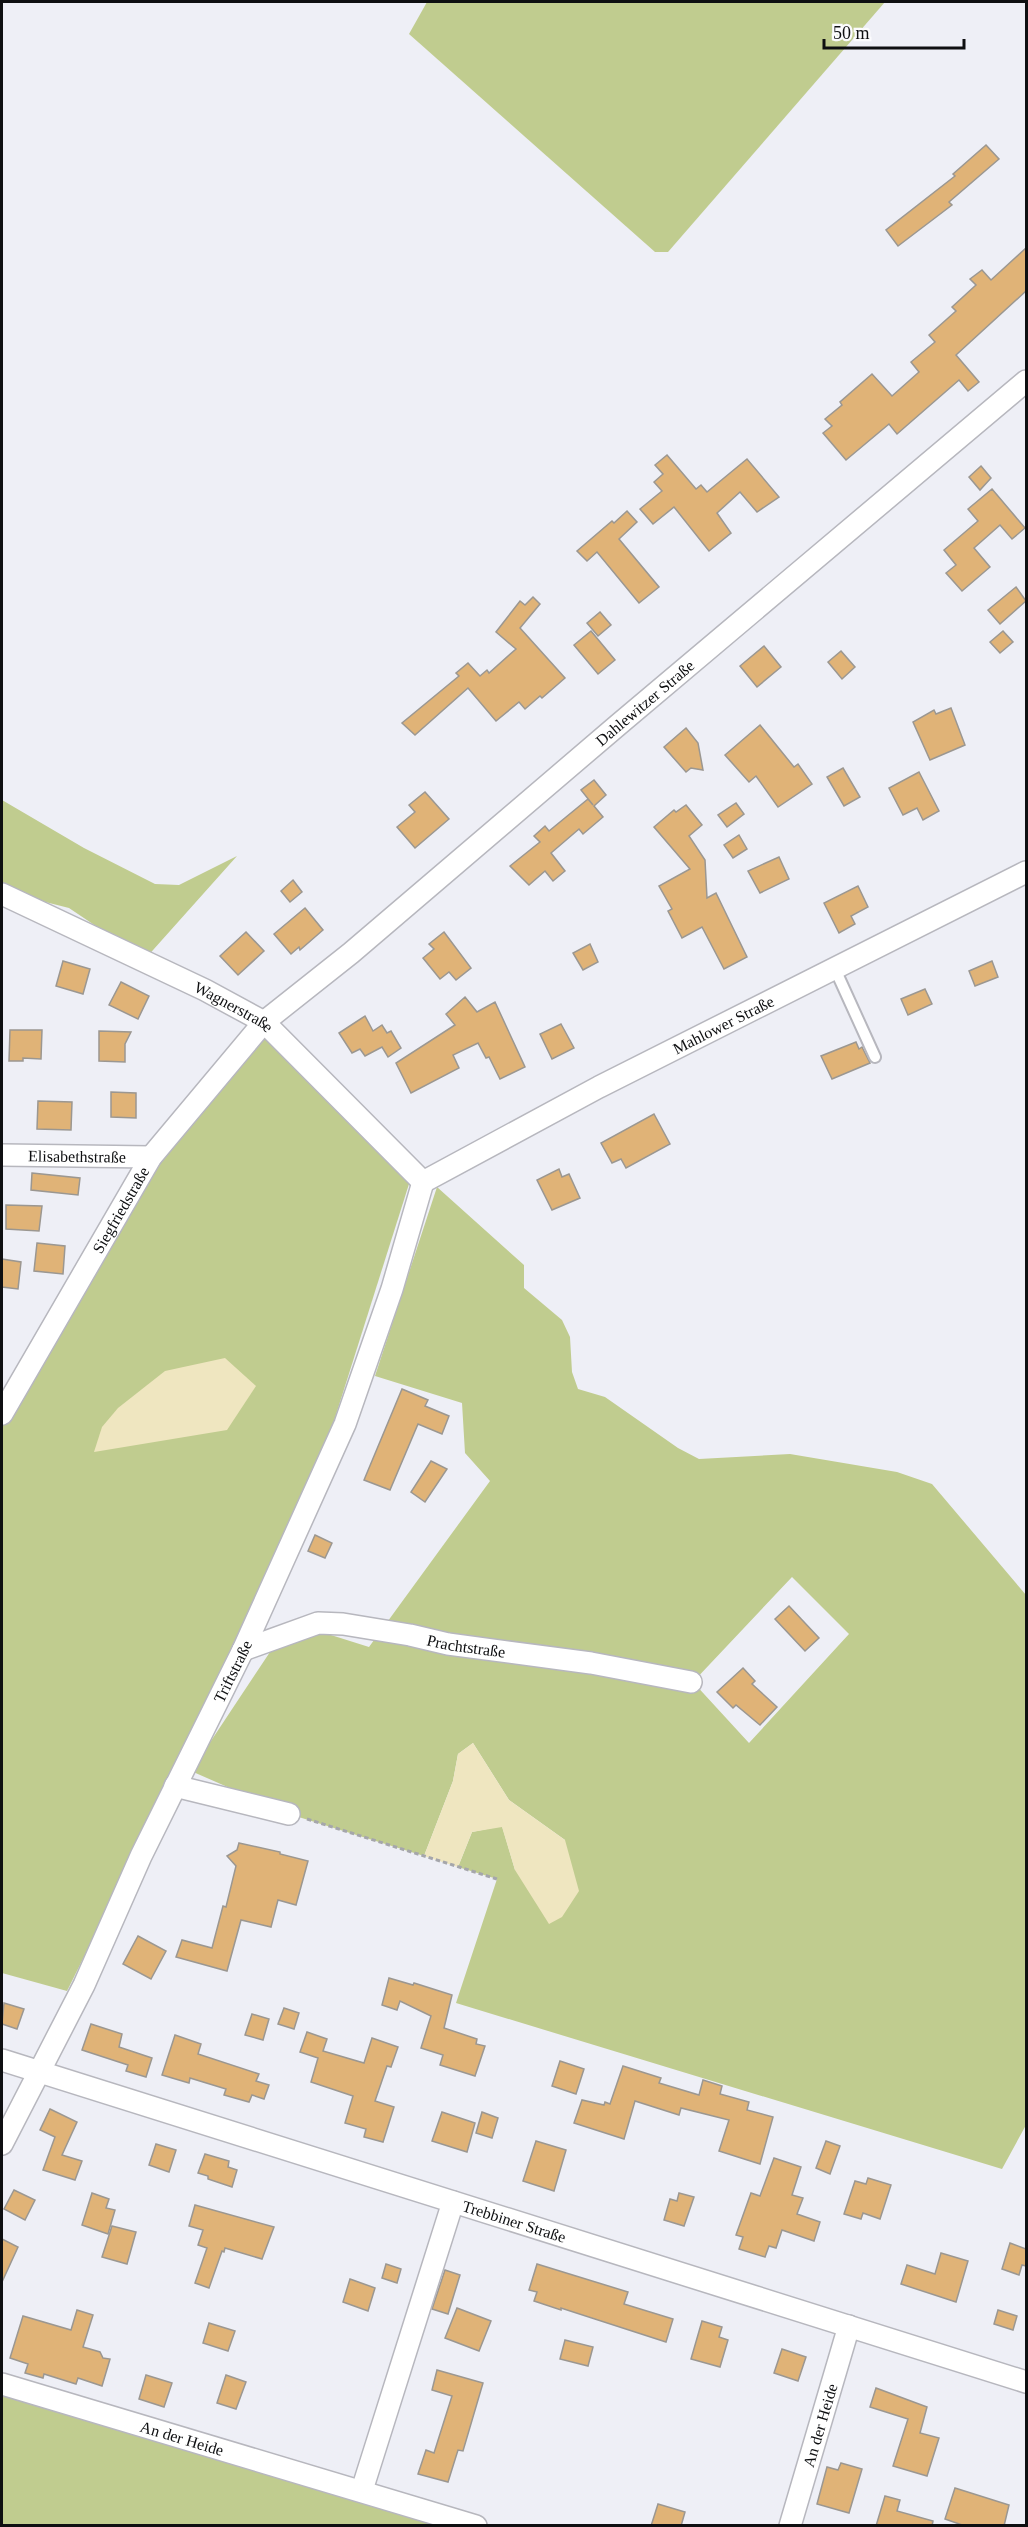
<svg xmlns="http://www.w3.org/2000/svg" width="1028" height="2527" viewBox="0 0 1028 2527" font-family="Georgia,serif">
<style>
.green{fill:#c0cc8f;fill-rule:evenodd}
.sand{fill:#efe6c0}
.building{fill:#e0b377;stroke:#9b9791;stroke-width:1.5}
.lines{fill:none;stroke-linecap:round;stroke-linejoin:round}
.service-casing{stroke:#b7b7be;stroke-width:14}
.minor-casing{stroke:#b7b7be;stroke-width:24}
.path{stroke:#a5a6ab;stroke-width:3;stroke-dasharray:4.5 3;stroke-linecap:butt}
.service{stroke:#fff;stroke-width:10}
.minor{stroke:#fff;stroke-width:21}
.labels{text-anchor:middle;stroke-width:6;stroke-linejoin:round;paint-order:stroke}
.street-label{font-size:16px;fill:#0e0f11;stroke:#fcfcfe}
</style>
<rect width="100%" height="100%" fill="#eeeff6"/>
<g class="green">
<polygon points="427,2 885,2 668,252 655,252 409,34"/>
<polygon points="2,800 84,848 155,884 179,885 237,856 145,959 69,908 2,891"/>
<polygon points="264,1022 415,1165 334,1421 240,1644 67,1991 2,1973 2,1414 151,1157"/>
<path d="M 437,1187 L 524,1265 L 524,1288 L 562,1320 L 570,1337 L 572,1372 L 578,1389 L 605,1397 L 678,1448 L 699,1459 L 790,1454 L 897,1472 L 932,1484 L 1026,1595 L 1026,2125 L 1002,2169 L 456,2003 L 497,1879 L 458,1867 L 472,1832 L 502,1826 L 515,1870 L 565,1840 L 509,1800 L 473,1743 L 458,1754 L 453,1781 L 424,1856 L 289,1814 L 191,1771 L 270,1652 L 315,1630 L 369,1647 L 490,1481 L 465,1453 L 462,1403 L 375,1376 ZM 792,1577 L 849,1634 L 749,1743 L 693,1682 Z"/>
<polygon points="2,2384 476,2525 2,2525"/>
</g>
<g class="sand">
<polygon points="225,1358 256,1386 227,1430 94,1452 102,1427 118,1408 165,1371"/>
<polygon points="473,1743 509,1800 565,1840 579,1891 562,1917 549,1924 515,1870 502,1827 472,1832 458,1867 424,1856 453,1781 458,1754"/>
</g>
<g class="building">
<polygon points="986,145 999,159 949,202 952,205 898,246 886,230 955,176 953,174"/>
<polygon points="1026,248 1026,291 956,355 979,382 968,391 959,380 897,434 889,424 846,460 823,433 832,426 825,419 842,405 840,402 872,374 892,396 919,372 911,362 935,342 929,335 956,311 952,307 976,285 970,279 982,270 991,280"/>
<polygon points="667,455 696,489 701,485 707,492 747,459 779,497 757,512 740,492 717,513 731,533 709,551 674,507 653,524 640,509 662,491 654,482 663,474 655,465"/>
<polygon points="981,466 991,478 980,490 969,477"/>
<polygon points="992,489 1025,528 1012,539 1000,525 974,548 990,567 962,591 946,573 956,565 944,550 978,521 968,509"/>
<polygon points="627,511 637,522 619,539 659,587 639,603 597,552 587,561 577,551 612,521 614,523"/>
<polygon points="1016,587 1026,601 1000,624 988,610"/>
<polygon points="533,597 540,604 520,628 565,678 542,698 540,696 525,709 519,702 496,721 468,688 415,735 402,723 459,676 456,673 468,663 480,676 487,670 489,673 516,649 496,632 520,601 525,605"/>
<polygon points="600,612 611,625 598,636 587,623"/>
<polygon points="591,631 615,660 598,674 574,645"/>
<polygon points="1003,631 1013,642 1000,653 990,642"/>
<polygon points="764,646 781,667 757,687 740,666"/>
<polygon points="841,651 855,667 842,679 828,662"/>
<polygon points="951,708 965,745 930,760 913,722 934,710 936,714"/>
<polygon points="760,725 794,767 798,764 812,784 778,807 756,776 749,782 725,755"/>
<polygon points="686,728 698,743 703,770 691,768 686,772 664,747"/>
<polygon points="843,768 860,797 844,806 827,777"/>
<polygon points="919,772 939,811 923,820 917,808 903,815 889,788"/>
<polygon points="594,780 606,795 594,806 603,817 583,834 579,829 551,853 565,871 553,881 545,871 529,885 510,866 540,842 534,836 545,826 549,831 588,799 593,805 581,790"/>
<polygon points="425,792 449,819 415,848 397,827 415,812 409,805"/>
<polygon points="736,803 744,814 727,827 718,815"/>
<polygon points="686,805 702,825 689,836 705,860 707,898 716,893 747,957 724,969 702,927 682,938 668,911 672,909 659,886 690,869 654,827 674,810 676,812"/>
<polygon points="739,835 747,849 733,858 724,845"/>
<polygon points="779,857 789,879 760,893 748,871"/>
<polygon points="293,880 302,892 290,902 281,891"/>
<polygon points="858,886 868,907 851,916 855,924 839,933 824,903"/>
<polygon points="305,908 323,930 300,950 299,947 291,954 274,934"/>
<polygon points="246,932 264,951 238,975 220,956"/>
<polygon points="444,932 471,968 456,980 449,972 440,979 423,958 434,949 429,944"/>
<polygon points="590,944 598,962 583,970 573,953"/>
<polygon points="63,961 90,969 83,994 56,986"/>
<polygon points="992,961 998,977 975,986 969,971"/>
<polygon points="121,982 149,996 138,1019 109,1005"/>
<polygon points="925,989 932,1004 908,1015 901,999"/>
<polygon points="465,997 477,1012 495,1002 525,1067 500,1079 489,1057 486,1058 478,1043 453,1055 459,1068 411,1093 396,1063 455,1025 446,1014"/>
<polygon points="365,1016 373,1031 382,1025 387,1033 391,1031 401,1048 388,1057 382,1047 365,1056 360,1049 352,1053 339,1033"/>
<polygon points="561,1024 574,1048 552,1059 540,1034"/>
<polygon points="10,1030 42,1030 41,1059 23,1058 23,1061 9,1061"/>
<polygon points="99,1031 131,1032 125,1044 125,1062 99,1061"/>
<polygon points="856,1042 859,1049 862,1047 870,1063 832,1079 821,1056"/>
<polygon points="111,1092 136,1093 136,1118 111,1117"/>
<polygon points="38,1101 72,1102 71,1130 37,1129"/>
<polygon points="654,1114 670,1144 626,1168 621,1159 612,1163 601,1143"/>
<polygon points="559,1169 562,1177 569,1174 580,1198 552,1210 537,1180"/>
<polygon points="32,1173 80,1178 78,1195 31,1190"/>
<polygon points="6,1205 42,1206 39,1231 6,1229"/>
<polygon points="37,1243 65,1246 63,1274 34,1271"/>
<polygon points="2,1259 21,1262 18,1289 2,1287"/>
<polygon points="402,1389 428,1400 425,1406 449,1416 442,1434 418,1424 390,1490 364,1480"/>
<polygon points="431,1461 447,1469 425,1502 411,1492"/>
<polygon points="315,1535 332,1543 325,1558 308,1551"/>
<polygon points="789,1606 819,1638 805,1651 775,1619"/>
<polygon points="743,1668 755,1681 752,1684 777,1707 760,1725 736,1705 733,1708 717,1692"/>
<polygon points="239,1843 280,1852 280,1854 308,1861 296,1905 278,1900 271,1927 241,1920 227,1971 176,1957 182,1940 212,1948 223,1906 226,1907 236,1866 227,1856 237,1850"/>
<polygon points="138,1936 166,1951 151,1979 123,1964"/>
<polygon points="389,1978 413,1985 414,1983 452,1995 444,2028 477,2039 476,2044 485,2046 475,2076 440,2065 443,2055 421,2048 431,2016 400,2001 397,2010 382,2005"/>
<polygon points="4,2003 24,2009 17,2029 2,2024"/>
<polygon points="284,2008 299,2013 294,2029 278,2024"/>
<polygon points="252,2014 269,2019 263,2040 245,2035"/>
<polygon points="91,2024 122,2034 119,2047 152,2058 146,2077 126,2071 128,2065 82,2050"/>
<polygon points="307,2032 327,2039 323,2051 364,2063 372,2038 398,2047 391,2067 387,2066 375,2101 394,2107 383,2142 364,2137 366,2129 345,2123 353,2096 311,2082 318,2058 300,2052"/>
<polygon points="175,2035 201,2044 198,2054 259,2074 256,2081 269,2085 264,2099 252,2095 249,2102 224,2095 226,2089 190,2078 189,2083 162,2075"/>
<polygon points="560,2061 584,2069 576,2094 552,2086"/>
<polygon points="623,2066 661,2078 659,2083 699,2095 703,2080 722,2086 720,2094 749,2102 747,2110 773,2117 760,2164 719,2151 729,2120 681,2108 679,2115 635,2101 624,2139 574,2123 582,2100 604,2105 605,2102 610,2104"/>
<polygon points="50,2109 77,2122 62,2155 82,2161 75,2180 43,2170 55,2137 40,2130"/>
<polygon points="442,2112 475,2123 467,2152 432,2141"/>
<polygon points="482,2112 498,2118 492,2138 476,2133"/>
<polygon points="536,2141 566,2150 554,2191 523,2181"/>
<polygon points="826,2141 840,2146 830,2174 816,2168"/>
<polygon points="156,2144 176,2150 169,2172 149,2165"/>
<polygon points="205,2154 229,2161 228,2167 237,2170 232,2187 208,2179 208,2176 198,2173"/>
<polygon points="774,2158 801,2167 792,2195 803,2198 797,2214 820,2222 814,2241 782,2230 776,2248 769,2246 765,2257 739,2249 743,2237 736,2235 751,2193 760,2196"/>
<polygon points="868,2178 891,2185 880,2219 863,2213 861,2219 844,2214 855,2181 866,2184"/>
<polygon points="14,2190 35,2200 25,2220 4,2209"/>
<polygon points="92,2193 109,2199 106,2208 115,2210 108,2234 82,2225"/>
<polygon points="679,2193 694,2197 684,2226 664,2220 670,2199 677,2201"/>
<polygon points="195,2205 274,2227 262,2259 225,2248 224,2252 222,2251 209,2288 195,2283 207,2248 198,2245 203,2230 189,2226"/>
<polygon points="112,2226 136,2232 127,2264 102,2257"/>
<polygon points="2,2239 18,2247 2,2282"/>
<polygon points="1010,2243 1026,2249 1026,2266 1022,2265 1019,2275 1002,2269"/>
<polygon points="941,2253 968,2261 956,2302 901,2284 907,2265 935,2274"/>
<polygon points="386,2264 401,2269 397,2283 382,2278"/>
<polygon points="537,2264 628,2292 624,2304 673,2319 666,2342 561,2308 561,2310 534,2301 537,2292 529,2290"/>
<polygon points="445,2270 460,2275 448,2314 432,2309"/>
<polygon points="350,2279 375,2288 368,2311 343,2302"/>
<polygon points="457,2308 491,2321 479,2351 445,2338"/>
<polygon points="77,2310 93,2315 83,2347 100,2352 103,2358 110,2359 102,2386 78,2378 76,2384 44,2374 43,2378 25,2373 28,2364 10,2358 23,2316 71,2330"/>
<polygon points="998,2310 1017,2316 1013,2330 994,2324"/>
<polygon points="702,2321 722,2327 719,2337 728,2340 720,2367 691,2359"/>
<polygon points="209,2323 235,2331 228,2351 203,2343"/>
<polygon points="565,2340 593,2347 588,2366 560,2359"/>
<polygon points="782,2349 806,2357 798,2381 774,2373"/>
<polygon points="437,2370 483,2383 463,2451 458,2450 448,2482 418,2474 426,2450 434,2453 452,2396 432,2390"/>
<polygon points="146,2375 172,2383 164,2407 139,2399"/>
<polygon points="226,2375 246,2382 236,2409 217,2403"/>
<polygon points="876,2388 927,2407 920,2433 939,2438 927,2476 893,2466 908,2419 870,2407"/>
<polygon points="841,2463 862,2469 849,2513 817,2504 827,2467 838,2470"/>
<polygon points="955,2488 1009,2505 1004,2526 965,2526 945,2519"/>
<polygon points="885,2496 900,2500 897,2511 933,2521 932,2526 876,2526"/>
<polygon points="658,2504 685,2512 681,2526 651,2526"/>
</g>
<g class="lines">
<g class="service-casing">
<polyline id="service" points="835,969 875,1057"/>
</g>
<g class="minor-casing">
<g id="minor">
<path id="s1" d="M 2,894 L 205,990 L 264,1022 L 423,1182"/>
<path id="s2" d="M 2,1155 L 151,1157"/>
<path id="s3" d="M 423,1182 L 599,1087 L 1026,872"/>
<path id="s4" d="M 2,1414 L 151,1157 L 264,1022 L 351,953 L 618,725 L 1026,381"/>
<path id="s5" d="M 243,1650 L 318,1623 L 343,1624 L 410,1635 L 448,1644 L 591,1663 L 691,1682"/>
<polyline points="175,1786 289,1814"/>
<path id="s6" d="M 2,2060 L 1026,2382"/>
<path id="s7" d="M 2,2144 L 84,1985 L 141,1856 L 243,1650 L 345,1424 L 392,1289 L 423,1182"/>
<path id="s8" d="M 2,2384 L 476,2526"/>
<polyline points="362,2490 453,2202"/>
<path id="s9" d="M 790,2526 L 849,2326"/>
</g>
</g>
<polyline class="path" points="307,1819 497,1879"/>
<use href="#service" class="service"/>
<use href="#minor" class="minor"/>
</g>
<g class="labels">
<g class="street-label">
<text dy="6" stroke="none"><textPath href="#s4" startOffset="970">Dahlewitzer Straße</textPath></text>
<text dy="6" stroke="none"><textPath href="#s1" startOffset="258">Wagnerstraße</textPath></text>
<text dy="6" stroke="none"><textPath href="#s3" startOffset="339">Mahlower Straße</textPath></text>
<text dy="6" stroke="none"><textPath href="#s2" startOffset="75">Elisabethstraße</textPath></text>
<text dy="6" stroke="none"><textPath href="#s4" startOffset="236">Siegfriedstraße</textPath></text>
<text dy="6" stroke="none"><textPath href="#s5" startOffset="230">Prachtstraße</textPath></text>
<text dy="6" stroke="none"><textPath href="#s7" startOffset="526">Triftstraße</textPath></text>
<text dy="6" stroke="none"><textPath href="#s6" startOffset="537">Trebbiner Straße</textPath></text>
<text dy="6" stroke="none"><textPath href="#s9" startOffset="105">An der Heide</textPath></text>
<text dy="6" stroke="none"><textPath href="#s8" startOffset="188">An der Heide</textPath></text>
</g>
</g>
<rect width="1028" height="2527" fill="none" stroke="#0e0f11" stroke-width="6"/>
<path d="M824 39v9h140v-9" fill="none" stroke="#0e0f11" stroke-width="3"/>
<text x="833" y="39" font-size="18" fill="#0e0f11" stroke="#fcfcfe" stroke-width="4.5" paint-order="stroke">50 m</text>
</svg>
